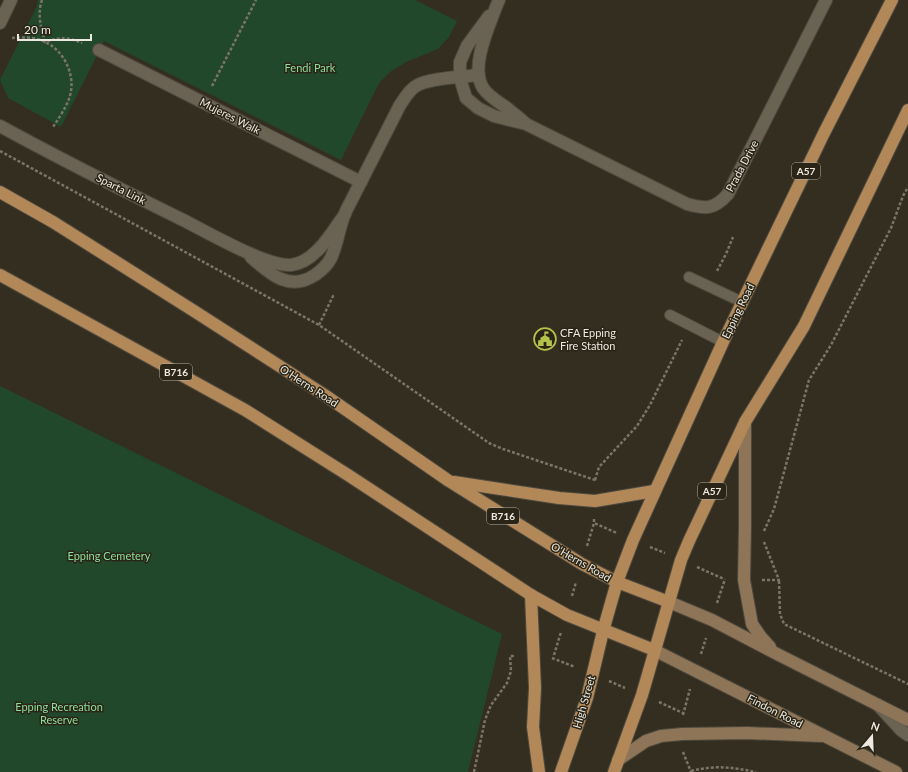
<svg xmlns="http://www.w3.org/2000/svg" width="908" height="772" viewBox="0 0 908 772" font-family="Lato,sans-serif">
<style>
.green{fill:#22482b}
.lines{fill:none;stroke-linecap:round;stroke-linejoin:round}
.lane-casing{stroke:#4e493d;stroke-width:12}
.street-casing{stroke:#4e493d;stroke-width:14}
.secondary-casing{stroke:#4e493d;stroke-width:14}
.primary-casing{stroke:#4e493d;stroke-width:14}
.path{stroke:#7a7569;stroke-width:2.5;stroke-dasharray:3 2;stroke-linecap:butt}
.lane{stroke:#6a6354;stroke-width:10}
.street{stroke:#6a6354;stroke-width:12}
.secondary{stroke:#8e7557;stroke-width:12}
.primary{stroke:#b28859;stroke-width:12}
.labels{text-anchor:middle;stroke-width:3;stroke-linejoin:round;paint-order:stroke}
.shield{fill:#2a2517;stroke:#b2aea4;stroke-width:1}
.shield-label{font-size:10px;font-weight:bold;fill:#ece9e0}
.park-label{font-size:11px;fill:#8bdf9d;stroke:#2a2517}
.street-label{font-size:11px;fill:#ece9e0;stroke:#2a2517}
.poi-label{font-size:11px;fill:#ece9e0;stroke:#2a2517;text-anchor:start}
</style>
<rect width="100%" height="100%" fill="#342e21"/>
<g class="green">
<polygon points="38,0 415,0 457,21 449,37 438,49 406,62 390,72 379,83 341,160 104,41 61,127 8,98 0,80 37,6"/>
<polygon points="0,386 502,634 468,772 0,772"/>
</g>
<g class="lines">
<g class="lane-casing">
<g id="lane">
<polyline points="689,277 742,302"/>
<polyline points="670,315 723,342"/>
</g>
</g>
<g class="street-casing">
<g id="street">
<path d="M 499,0 L 496,7 C 488,29 470,67 483,88 C 489,97 499,102 507,108 C 513,113 520,118 526,124 L 687,204 C 705,209 714,210 728,194 L 826,0"/>
<polyline points="489,16 467,46 460,62 460,78 466,98 478,108 494,116 522,123"/>
<polyline points="0,23 11,0"/>
<polyline points="99,50 361,182"/>
<path d="M 0,126 C 60,159 122,190 183,220 C 207,232 267,267 291,265 C 316,262 332,232 345,214"/>
<path d="M 251,257 C 270,274 289,292 315,275 C 322,270 327,266 331,258 C 338,243 339,226 346,211 C 364,175 382,140 400,105 C 405,98 409,90 416,86 C 428,78 463,77 478,75"/>
<polyline points="878,705 901,730 908,735"/>
</g>
</g>
<g class="secondary-casing">
<g id="secondary">
<polyline points="745,422 745,526 744,580 752,624 761,637 770,647"/>
<polyline points="669,602 712,620 777,654 908,720"/>
<polyline points="654,650 896,772"/>
<polyline points="618,760 646,741 661,736 682,734 747,733 821,736"/>
</g>
</g>
<g class="primary-casing">
<g id="primary">
<polyline points="0,192 53,222 194,311 326,396 449,481 582,564 617,582 669,602"/>
<polyline points="0,275 245,410 348,475 531,595 567,615 654,650"/>
<polyline points="454,482 559,498 595,501 654,491"/>
<polyline points="531,595 535,688 533,727 539,772"/>
<polyline points="561,772 587,698 603,631 617,582 633,540 723,342 824,133 892,0"/>
<polyline points="614,772 642,695 681,560 689,541 745,422 804,326 908,110"/>
</g>
</g>
<g class="path">
<path d="M 42,0 C 37,15 41,27 45,42 C 59,37 68,37 82,43"/>
<path d="M 12,38 C 22,37 36,37 45,42 C 63,50 74,72 71,91 C 69,104 60,116 53,127"/>
<polyline points="212,86 256,0"/>
<polyline points="0,151 319,325 489,443 503,449 595,480 595,482"/>
<polyline points="717,271 726,254 733,237"/>
<polyline points="319,325 334,294"/>
<polyline points="595,480 599,467 637,426 650,405 682,340"/>
<polyline points="594,519 594,523 617,533"/>
<polyline points="764,531 774,509 809,380 831,345 891,228 903,196 908,187"/>
<polyline points="587,546 594,523"/>
<polyline points="650,547 665,553"/>
<polyline points="697,567 724,579"/>
<polyline points="762,580 779,580 764,542"/>
<polyline points="779,581 780,614 784,624 908,684"/>
<polyline points="572,596 576,582"/>
<polyline points="717,603 725,579"/>
<polyline points="701,654 706,638"/>
<polyline points="554,655 561,632"/>
<polyline points="552,658 575,667"/>
<polyline points="609,681 625,688"/>
<polyline points="659,702 683,713"/>
<polyline points="683,715 690,689"/>
<polyline points="683,752 691,772"/>
<path d="M 691,771 C 716,765 731,767 756,772"/>
<polyline points="474,772 485,720 491,705 507,683 511,671 510,656 515,656"/>
</g>
<use href="#lane" class="lane"/>
<use href="#street" class="street"/>
<use href="#secondary" class="secondary"/>
<use href="#primary" class="primary"/>
</g>
<defs>
<g id="civic-ring" transform="scale(1.15)"><circle r="9.5" fill="#2a2517" stroke="#b3c24b" stroke-width="1.5"/><path d="M-.6-6.5H3V-4.5H.6V-3L4-1V1h2V6H-6V1h2V-1L-.6-3ZM-1.2 2.5V6h2.4V2.5Z" fill="#b3c24b"/></g>
</defs>
<g fill-rule="evenodd">
<use href="#civic-ring" x="545" y="339"/>
</g>
<g class="labels">
<g class="shield">
<rect x="792" y="163" width="28" height="16" rx="3"/>
<rect x="160" y="364" width="32" height="16" rx="3"/>
<rect x="698" y="483" width="28" height="16" rx="3"/>
<rect x="487" y="508" width="32" height="16" rx="3"/>
</g>
<g class="shield-label">
<text x="806" y="175">A57</text>
<text x="176" y="376">B716</text>
<text x="712" y="495">A57</text>
<text x="503" y="520">B716</text>
</g>
<g class="park-label">
<text x="310" y="72">Fendi Park</text>
<text x="109" y="560">Epping Cemetery</text>
<text x="59" y="711">Epping Recreation<tspan x="59" dy="13">Reserve</tspan></text>
</g>
<g class="street-label">
<text transform="translate(230 116) rotate(27)" y="4">Mujeres Walk</text>
<text transform="translate(742 166) rotate(-62)" y="4">Prada Drive</text>
<text transform="translate(121 189) rotate(27)" y="4">Sparta Link</text>
<text transform="translate(738 311) rotate(-64)" y="4">Epping Road</text>
<text transform="translate(309 386) rotate(33)" y="4">O'Herns Road</text>
<text transform="translate(581 562) rotate(30)" y="4">O'Herns Road</text>
<text transform="translate(584 702) rotate(-74)" y="4">High Street</text>
<text transform="translate(775 711) rotate(27)" y="4">Findon Road</text>
</g>
<g class="poi-label">
<text x="560" y="337">CFA Epping<tspan x="560" dy="13">Fire Station</tspan></text>
</g>
</g>
<g transform="translate(872 736) rotate(19)" stroke="#2a2517" stroke-width="3" paint-order="stroke">
<path d="M0-3L7 15L0 10L-7 15Z" fill="#ece9e0"/>
<text y="-6" font-size="11" font-weight="bold" text-anchor="middle" fill="#ece9e0">N</text>
</g>
<path d="M18 34v6h73v-6" fill="none" stroke="#ece9e0" stroke-width="2"/>
<text x="24" y="34" font-size="12" fill="#ece9e0" stroke="#2a2517" stroke-width="3" paint-order="stroke">20 m</text>
</svg>
